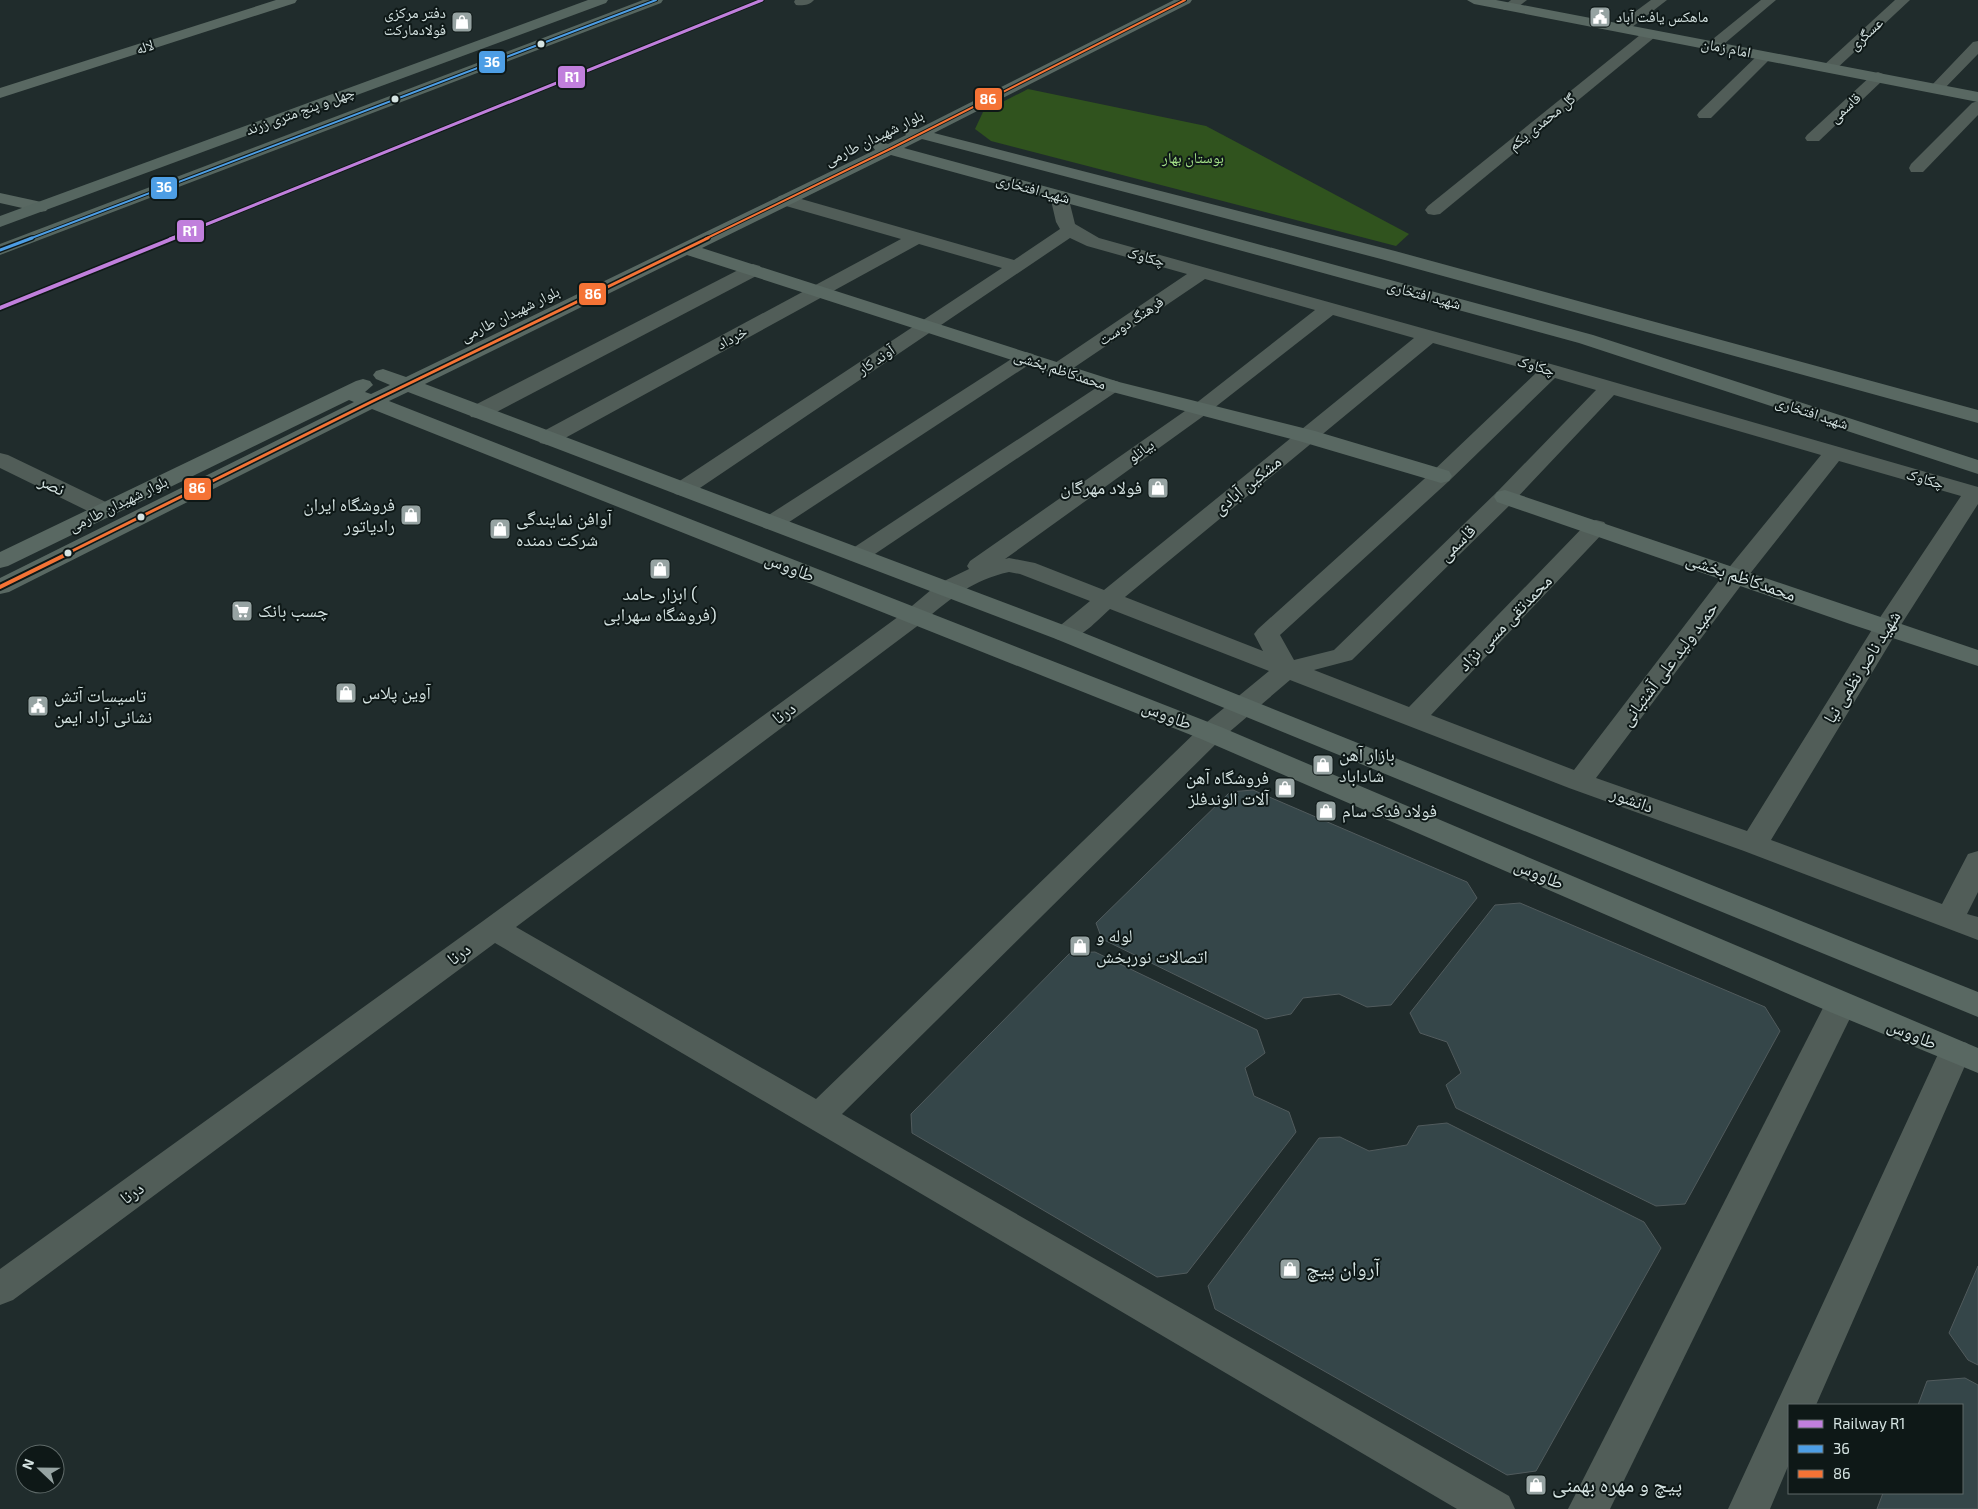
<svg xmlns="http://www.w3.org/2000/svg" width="1978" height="1509" viewBox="0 0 1978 1509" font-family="'Exo 2','Noto Naskh Arabic',sans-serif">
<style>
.green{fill:#30531e}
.building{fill:#354649;stroke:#515b5d}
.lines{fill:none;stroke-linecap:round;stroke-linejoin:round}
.street{fill:#515d58;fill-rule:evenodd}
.secondary{fill:#596862;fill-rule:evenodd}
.primary{fill:#566660;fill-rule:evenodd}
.bus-1-far1-casing{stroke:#0e1817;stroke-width:4}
.bus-1-casing{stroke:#0e1817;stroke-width:6}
.bus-2-far2-casing{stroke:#0e1817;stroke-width:4}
.bus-2-far1-casing{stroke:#0e1817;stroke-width:6}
.bus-2-casing{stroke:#0e1817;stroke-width:8}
.bus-1-far1{stroke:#4d9ee5;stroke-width:2}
.bus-1{stroke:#4d9ee5;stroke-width:3}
.bus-2-far2{stroke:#f57335;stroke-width:2}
.bus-2-far1{stroke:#f57335;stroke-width:3}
.bus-2{stroke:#f57335;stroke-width:4}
.rail-1-far1-casing{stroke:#0e1817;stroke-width:5}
.rail-1-casing{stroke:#0e1817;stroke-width:7}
.rail-1-far1{stroke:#c07fdc;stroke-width:3}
.rail-1{stroke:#c07fdc;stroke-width:4}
.bus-dot{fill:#d5e3e2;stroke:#0e1817;stroke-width:2}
.labels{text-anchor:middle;stroke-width:4;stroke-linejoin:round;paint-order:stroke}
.far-poi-label{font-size:15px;fill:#d5e3e2;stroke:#0e1817;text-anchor:end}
.far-street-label{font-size:15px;fill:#d5e3e2;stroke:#0e1817}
.far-park-label{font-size:15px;fill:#a4e187;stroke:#0e1817}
.street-label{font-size:18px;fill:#d5e3e2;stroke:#0e1817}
.poi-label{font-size:18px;fill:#d5e3e2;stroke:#0e1817;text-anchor:start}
.near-poi-label{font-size:21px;fill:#d5e3e2;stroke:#0e1817;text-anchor:start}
.line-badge{stroke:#0e1817;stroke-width:2}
.badge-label{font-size:14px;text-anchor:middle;font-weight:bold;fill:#fff}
</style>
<rect width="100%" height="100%" fill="#202c2c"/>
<polygon class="green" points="1028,89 1206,126 1409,234 1396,246 991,141 975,129 983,112"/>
<g class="building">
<polygon points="1253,790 1467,882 1477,898 1391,1005 1367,1007 1339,994 1303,998 1291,1014 1266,1019 1102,939 1096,923 1230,792"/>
<polygon points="1520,903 1765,1007 1780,1031 1685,1204 1656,1206 1456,1108 1446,1085 1461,1073 1447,1042 1420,1033 1410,1013 1495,905"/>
<polygon points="1095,952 1257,1030 1265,1053 1245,1068 1254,1096 1289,1112 1296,1132 1187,1273 1157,1277 912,1133 911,1114 1070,953"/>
<polygon points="1447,1123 1644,1222 1661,1248 1536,1471 1507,1475 1215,1309 1208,1286 1319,1138 1340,1137 1369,1151 1407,1145 1418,1126"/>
<polygon points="1978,1266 1978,1365 1968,1360 1949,1333"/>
<polygon points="1965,1378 1978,1385 1978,1509 1877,1509 1883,1493 1962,1493 1962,1405 1918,1405 1927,1381"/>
</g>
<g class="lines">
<g class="street">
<path d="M 795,0 L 814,0 C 810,5 802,6 796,5 L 794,2 Z"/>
<polygon points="1511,0 1527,0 1514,10 1504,10 1502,7"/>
<polygon points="1651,0 1667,0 1627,31 1617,31 1615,28 1617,25"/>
<polygon points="1761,0 1776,0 1718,49 1708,49 1706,46 1708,43"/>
<polygon points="1895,0 1910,0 1834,71 1824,71 1822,68 1824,65"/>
<polygon points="1650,30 1655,31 1657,34 1655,37 1440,214 1434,215 1428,214 1425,210 1428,206 1645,31"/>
<polygon points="1978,41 1978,54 1941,92 1931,92 1928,89 1931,86 1973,42"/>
<polygon points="1765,52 1770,53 1772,56 1770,59 1711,118 1699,118 1697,115 1699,112 1760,53"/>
<polygon points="1878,72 1883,74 1886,77 1883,80 1819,141 1807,141 1805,138 1807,135 1873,74"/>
<polygon points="1978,101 1978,115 1923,172 1911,172 1909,168 1911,164 1972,103"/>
<path d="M 1059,191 L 1065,192 L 1068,196 L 1075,224 L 1099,238 L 1558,366 L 1978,487 L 1978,504 L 1899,628 L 1771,840 L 1942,904 L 1968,854 L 1978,851 L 1978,892 L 1967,914 L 1978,917 L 1978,940 L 1744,851 L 1569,788 L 1290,680 L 1221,739 L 842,1114 L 1509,1496 L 1515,1509 L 1457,1509 L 495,943 L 13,1300 L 0,1305 L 0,1269 L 483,921 L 906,611 L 938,584 L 969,569 L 967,566 L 970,561 L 1195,404 L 1315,310 L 1205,279 L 1066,373 L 1059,375 L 1052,373 L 1049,369 L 1052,365 L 1187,274 L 1087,246 L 1070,238 L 691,494 L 683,496 L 675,494 L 672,489 L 675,484 L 1002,268 L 919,244 L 556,443 L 548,445 L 540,443 L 537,438 L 540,433 L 901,239 L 779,204 L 776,200 L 779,196 L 785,195 L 791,196 L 1014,260 L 1060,229 L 1056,222 L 1050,196 L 1053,192 ZM 1333,315 L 1414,338 L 1104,590 L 1035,563 L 1009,558 L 1005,559 L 1209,412 ZM 1433,343 L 1537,372 L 1433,471 L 1258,629 L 1254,634 L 1263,651 L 1125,597 ZM 1555,378 L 1596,390 L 1497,492 L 1334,650 L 1294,660 L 1280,635 L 1449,481 ZM 1614,395 L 1821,455 L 1727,570 L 1574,770 L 1431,715 L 1604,532 L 1608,527 L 1604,522 L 1596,520 L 1588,522 L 1409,707 L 1314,670 L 1352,660 L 1513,502 ZM 1839,461 L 1961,496 L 1873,628 L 1747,831 L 1596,778 L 1745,580 ZM 1009,572 L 1020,574 L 1090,601 L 1056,629 L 1052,634 L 1056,639 C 1077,645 1095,622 1110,609 L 1269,671 L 1201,727 L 816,1099 L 516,927 L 924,621 C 951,598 973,580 1009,572 Z"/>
<polygon points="753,264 760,266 762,270 760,274 487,417 479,418 471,417 468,412 471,407 746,266"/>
<polygon points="1026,352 1033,354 1036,358 1033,362 780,528 772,530 764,528 760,523 764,518 1019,354"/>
<polygon points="1112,380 1119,382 1122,386 1119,390 866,560 858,562 850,560 846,555 850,550 1105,382"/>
<polygon points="0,453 8,455 112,505 116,510 112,515 104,517 96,515 0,468"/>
<polygon points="1841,993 1852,996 1857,1004 1610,1509 1568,1509 1825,1004 1830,996"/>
<polygon points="1955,1040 1967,1043 1971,1052 1816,1405 1789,1405 1789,1464 1770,1509 1728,1509 1939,1052 1943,1043"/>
</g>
<g class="secondary">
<polygon points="276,0 297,0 295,3 0,98 0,88"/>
<polygon points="1174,0 1192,0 1190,3 934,133 1395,251 1978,410 1978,423 1381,259 922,139 904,148 1593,335 1978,460 1978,474 1579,343 891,155 702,248 1119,382 1315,431 1449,471 1452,476 1449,481 1441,483 1299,441 1105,390 687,255 425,384 1074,629 1978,992 1978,1017 1056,639 408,392 389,401 1221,727 1978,1048 1978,1073 1830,1012 1201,739 372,409 9,592 0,594 0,578 354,402 349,400 8,566 0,568 0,552 356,381 363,379 370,381 373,385 365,392 371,394 390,385 376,379 373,375 376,371 383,369 406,377 875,150 873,147 875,144 881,142 888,144 906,135 904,132 906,129 918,129"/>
<polygon points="1467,0 1496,0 1978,92 1978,102 1474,4"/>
<polygon points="0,193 46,203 49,207 46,211 40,212 0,203"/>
<polygon points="1505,490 1978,650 1978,666 1850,624 1497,502 1494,497 1497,492"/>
</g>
<g class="primary">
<polygon points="588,0 608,0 606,3 0,227 0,216"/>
<polygon points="643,0 663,0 661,3 0,255 0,244"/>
</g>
<g class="bus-1-far1-casing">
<polyline id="bus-1-far1" points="29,239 656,0"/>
</g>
<g class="bus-1-casing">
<polyline id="bus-1" points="0,250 32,238"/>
</g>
<g class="bus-2-far2-casing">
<polyline id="bus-2-far2" points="705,239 890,149 1185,0"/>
</g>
<g class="bus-2-far1-casing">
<polyline id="bus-2-far1" points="68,553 371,402 708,238"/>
</g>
<g class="bus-2-casing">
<polyline id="bus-2" points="0,587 71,552"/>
</g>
<use href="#bus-1-far1" class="bus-1-far1"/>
<use href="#bus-1" class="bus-1"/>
<use href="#bus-2-far2" class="bus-2-far2"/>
<use href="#bus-2-far1" class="bus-2-far1"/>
<use href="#bus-2" class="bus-2"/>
<g class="rail-1-far1-casing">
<polyline id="rail-1-far1" points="170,239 762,0"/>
</g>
<g class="rail-1-casing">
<polyline id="rail-1" points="0,308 174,238"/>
</g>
<use href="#rail-1-far1" class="rail-1-far1"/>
<use href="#rail-1" class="rail-1"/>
</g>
<defs>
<g id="civic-square" transform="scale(1.125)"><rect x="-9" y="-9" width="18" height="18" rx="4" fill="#96a3a2" stroke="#0e1817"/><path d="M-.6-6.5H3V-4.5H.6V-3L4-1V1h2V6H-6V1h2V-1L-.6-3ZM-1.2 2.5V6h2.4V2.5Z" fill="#fff"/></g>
<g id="shop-square" transform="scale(1.125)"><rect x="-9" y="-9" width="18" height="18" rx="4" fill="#96a3a2" stroke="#0e1817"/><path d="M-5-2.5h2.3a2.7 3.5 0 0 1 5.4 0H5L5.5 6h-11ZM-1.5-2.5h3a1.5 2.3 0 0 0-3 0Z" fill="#fff"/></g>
<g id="supermarket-square" transform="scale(1.125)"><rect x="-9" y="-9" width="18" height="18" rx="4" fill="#96a3a2" stroke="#0e1817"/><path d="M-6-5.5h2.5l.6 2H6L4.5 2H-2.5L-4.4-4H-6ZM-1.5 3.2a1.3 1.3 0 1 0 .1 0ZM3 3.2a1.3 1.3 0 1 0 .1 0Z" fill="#fff"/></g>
</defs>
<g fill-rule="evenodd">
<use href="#civic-square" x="1600" y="17"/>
<use href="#shop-square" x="462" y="22"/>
<use href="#shop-square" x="1158" y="488"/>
<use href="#shop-square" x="411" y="515"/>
<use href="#shop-square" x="500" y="529"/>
<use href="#shop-square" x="660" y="569"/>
<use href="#supermarket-square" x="242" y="611"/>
<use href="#shop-square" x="346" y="693"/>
<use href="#civic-square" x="38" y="706"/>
<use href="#shop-square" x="1323" y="765"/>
<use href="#shop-square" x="1285" y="788"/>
<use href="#shop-square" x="1326" y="811"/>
<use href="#shop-square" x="1080" y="946"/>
<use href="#shop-square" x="1290" y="1269"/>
<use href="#shop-square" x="1536" y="1485"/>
</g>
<g class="bus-dot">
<circle cx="541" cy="44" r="4.5"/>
<circle cx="395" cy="99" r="4.5"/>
<circle cx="141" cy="517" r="4.5"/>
<circle cx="68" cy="553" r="4.5"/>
</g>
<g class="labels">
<g class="far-poi-label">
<text x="446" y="18">دفتر مرکزی<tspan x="446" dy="17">فولادمارکت</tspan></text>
<text x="1616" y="22" text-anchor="start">ماهکس یافت آباد</text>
</g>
<g class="far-street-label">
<text transform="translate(1866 34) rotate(-43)" y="5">عسگری</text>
<text transform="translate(145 47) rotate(-18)" y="5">لاله</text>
<text transform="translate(1726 48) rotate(11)" y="5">امام زمان</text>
<text transform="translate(1845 108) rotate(-43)" y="5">قاسمی</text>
<text transform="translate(300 111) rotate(-20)" y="5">چهل و پنج متری زرند</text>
<text transform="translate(1542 122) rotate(-39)" y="5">گل محمدی یکم</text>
<text transform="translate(874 138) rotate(-26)" y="5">بلوار شهیدان طارمی</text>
<text transform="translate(1033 189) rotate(15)" y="5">شهید افتخاری</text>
<text transform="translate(1146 257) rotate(15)" y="5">چکاوک</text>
<text transform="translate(1424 295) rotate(15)" y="5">شهید افتخاری</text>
<text transform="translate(510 314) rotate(-26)" y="5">بلوار شهیدان طارمی</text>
<text transform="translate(1131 321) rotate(-34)" y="5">فرهنگ دوست</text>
<text transform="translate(732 338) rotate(-29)" y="5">خرداد</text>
<text transform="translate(876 360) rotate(-34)" y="5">آوند کار</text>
<text transform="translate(1536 366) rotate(16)" y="5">چکاوک</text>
<text transform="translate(1060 370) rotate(18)" y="5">محمدکاظم بخشی</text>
<text transform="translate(1812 413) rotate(18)" y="5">شهید افتخاری</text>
<text transform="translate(1141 451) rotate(-35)" y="5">بیانلو</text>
<text transform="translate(1925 479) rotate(16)" y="5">چکاوک</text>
<text transform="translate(118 504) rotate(-26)" y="5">بلوار شهیدان طارمی</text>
</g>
<g class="far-park-label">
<text x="1193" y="163">بوستان بهار</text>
</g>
<g class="street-label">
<text transform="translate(52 485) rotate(26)" y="6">نصر</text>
<text transform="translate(1247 485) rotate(-39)" y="6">مشکین آبادی</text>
<text transform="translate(1457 543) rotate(-44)" y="6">قاسمی</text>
<text transform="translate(790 567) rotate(22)" y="6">طاووس</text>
<text transform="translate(1741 577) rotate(19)" y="6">محمدکاظم بخشی</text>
<text transform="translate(1505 623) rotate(-46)" y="6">محمدتقی مسی نژاد</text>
<text transform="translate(1669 664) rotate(-53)" y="6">حمید ولید علی آشتیانی</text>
<text transform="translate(1862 667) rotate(-58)" y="6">شهید ناصر نظمی نیا</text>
<text transform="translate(784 713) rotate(-36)" y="6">درنا</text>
<text transform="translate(1167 715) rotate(21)" y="6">طاووس</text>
<text transform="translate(1632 800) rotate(20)" y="6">دانشور</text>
<text transform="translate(1539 874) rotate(23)" y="6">طاووس</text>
<text transform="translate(459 954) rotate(-36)" y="6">درنا</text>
<text transform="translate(1912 1034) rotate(23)" y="6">طاووس</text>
<text transform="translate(132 1193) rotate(-36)" y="6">درنا</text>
</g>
<g class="poi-label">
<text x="1142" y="494" text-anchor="end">فولاد مهرگان</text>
<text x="395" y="511" text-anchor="end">فروشگاه ایران<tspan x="395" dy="21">رادیاتور</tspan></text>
<text x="516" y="525">آوافن نمایندگی<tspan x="516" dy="21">شرکت دمنده</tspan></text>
<text x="660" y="600" text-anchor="middle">ابزار حامد (<tspan x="660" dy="21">فروشگاه سهرابی)</tspan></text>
<text x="258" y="617">چسب بانک</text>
<text x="362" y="699">آوین پلاس</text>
<text x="54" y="702">تاسیسات آتش<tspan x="54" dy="21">نشانی آراد ایمن</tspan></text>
<text x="1339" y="761">بازار آهن<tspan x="1339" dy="21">شاداباد</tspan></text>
<text x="1269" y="784" text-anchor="end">فروشگاه آهن<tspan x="1269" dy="21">آلات الوندفلز</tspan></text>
<text x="1342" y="817">فولاد فدک سام</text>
<text x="1096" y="942">لوله و<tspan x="1096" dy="21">اتصالات نوربخش</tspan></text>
</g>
<g class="near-poi-label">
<text x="1306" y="1276">آروان پیچ</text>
<text x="1552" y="1492">پیچ و مهره بهمنی</text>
</g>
</g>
<g class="line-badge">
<rect x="478" y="50" width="28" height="24" rx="5" fill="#4d9ee5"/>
<rect x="557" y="65" width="29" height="24" rx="5" fill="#c07fdc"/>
<rect x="974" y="87" width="29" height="24" rx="5" fill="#f57335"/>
<rect x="150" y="176" width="28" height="24" rx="5" fill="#4d9ee5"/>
<rect x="176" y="219" width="29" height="24" rx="5" fill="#c07fdc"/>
<rect x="578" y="282" width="29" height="24" rx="5" fill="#f57335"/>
<rect x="183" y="477" width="29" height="24" rx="5" fill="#f57335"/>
</g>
<g class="badge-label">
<text x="492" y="67">36</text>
<text x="572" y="82">R1</text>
<text x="988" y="104">86</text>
<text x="164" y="192">36</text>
<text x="190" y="236">R1</text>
<text x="593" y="299">86</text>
<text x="197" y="493">86</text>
</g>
<rect x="1788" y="1404" width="175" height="90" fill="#0e1817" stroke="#5e6968"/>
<rect x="1798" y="1420" width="25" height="8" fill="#c07fdc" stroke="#5e6968"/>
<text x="1833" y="1429" font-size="15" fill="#d5e3e2">Railway R1</text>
<rect x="1798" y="1445" width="25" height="8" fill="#4d9ee5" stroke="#5e6968"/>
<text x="1833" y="1454" font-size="15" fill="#d5e3e2">36</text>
<rect x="1798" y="1470" width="25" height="8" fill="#f57335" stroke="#5e6968"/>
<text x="1833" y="1479" font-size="15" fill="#d5e3e2">86</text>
<g transform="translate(40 1469) rotate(292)"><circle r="24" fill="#0e1817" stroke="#5e6968"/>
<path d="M0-4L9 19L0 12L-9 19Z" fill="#96a3a2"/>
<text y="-8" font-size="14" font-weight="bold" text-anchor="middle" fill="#d5e3e2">N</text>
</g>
</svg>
